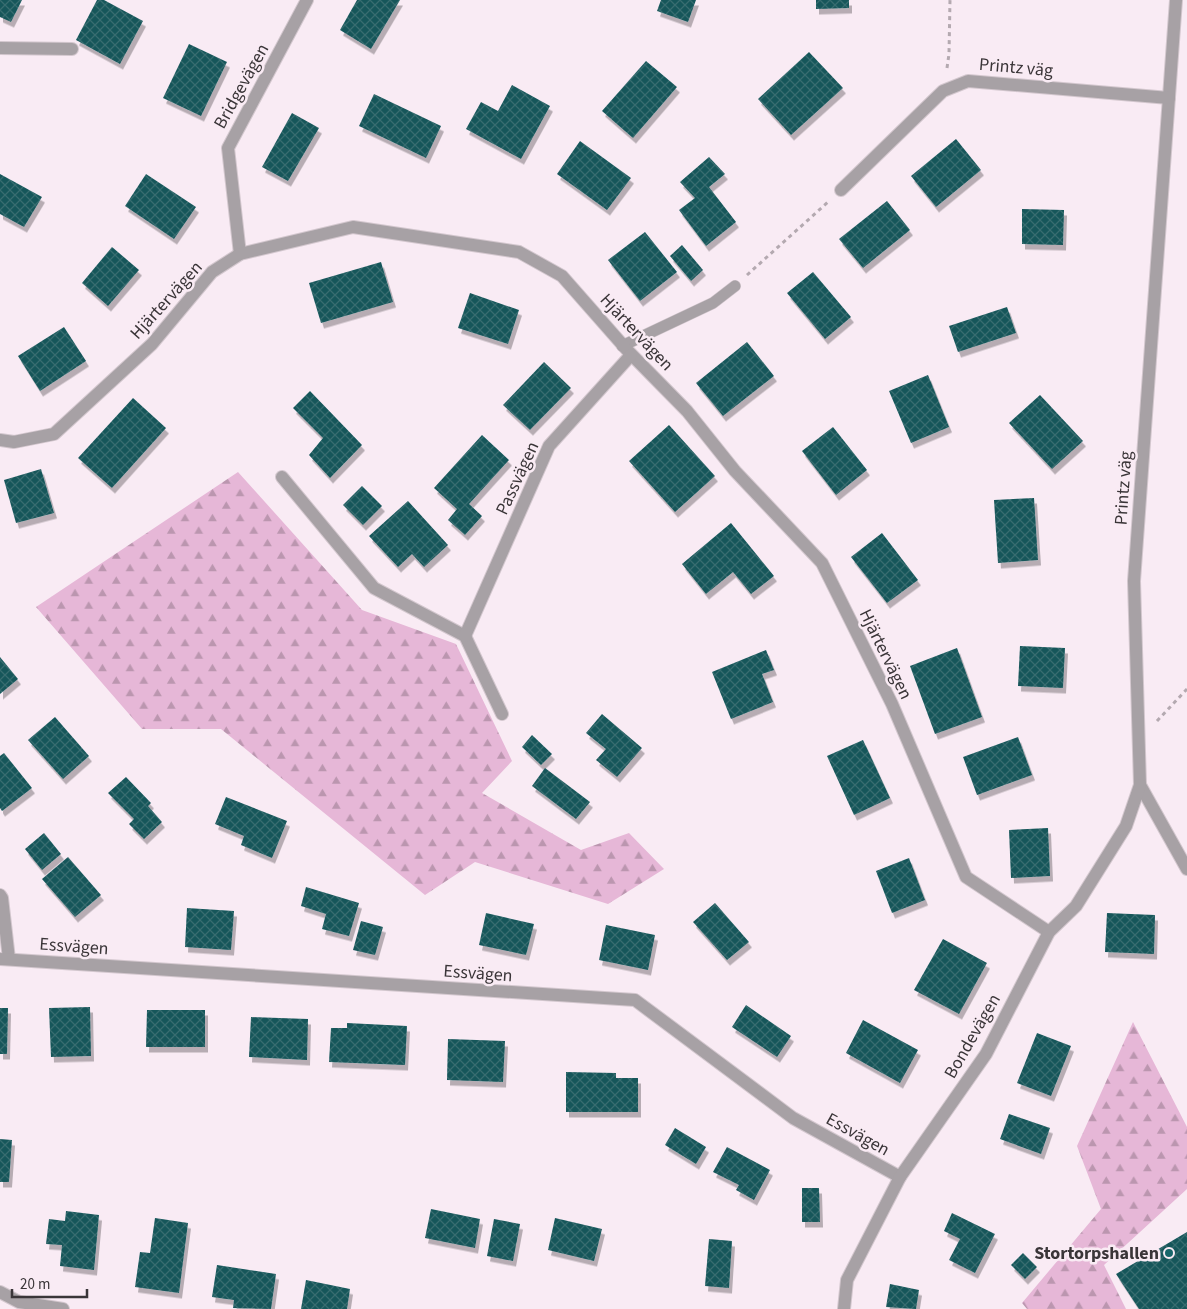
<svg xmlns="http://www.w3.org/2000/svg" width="1187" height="1309" viewBox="0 0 1187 1309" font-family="'Source Sans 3',sans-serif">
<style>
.forest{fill:url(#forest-firs)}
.building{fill:url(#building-cross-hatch);filter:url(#shadow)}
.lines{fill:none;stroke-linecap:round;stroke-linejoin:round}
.service-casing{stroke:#d3c7ce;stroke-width:12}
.minor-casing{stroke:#d3c7ce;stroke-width:14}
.path{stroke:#b4a9b0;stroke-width:3;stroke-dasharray:4 4;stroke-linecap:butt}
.service{stroke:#a7a1a5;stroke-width:11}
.minor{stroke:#a7a1a5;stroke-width:12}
.poi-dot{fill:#18666a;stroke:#f9ebf4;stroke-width:2}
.labels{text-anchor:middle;stroke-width:5;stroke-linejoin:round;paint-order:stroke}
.street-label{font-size:18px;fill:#3a3538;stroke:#f9ebf4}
.poi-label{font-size:18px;font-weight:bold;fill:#3a3538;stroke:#f9ebf4;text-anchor:end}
</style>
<defs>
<pattern id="forest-firs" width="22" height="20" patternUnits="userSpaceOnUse" patternTransform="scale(1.25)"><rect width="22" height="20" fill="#e6b7d7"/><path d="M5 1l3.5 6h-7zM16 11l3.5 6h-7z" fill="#bb96af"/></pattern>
<pattern id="building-cross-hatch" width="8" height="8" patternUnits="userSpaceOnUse" patternTransform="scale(1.25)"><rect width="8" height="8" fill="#15565a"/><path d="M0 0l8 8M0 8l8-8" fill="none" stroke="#386c6f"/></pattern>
<filter id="shadow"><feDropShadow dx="3" dy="5.5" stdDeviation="0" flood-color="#0004"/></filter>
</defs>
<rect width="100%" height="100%" fill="#f9ebf4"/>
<g class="forest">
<polygon points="238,472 362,610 456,644 512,761 482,793 581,850 629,833 664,869 608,904 475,862 425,895 221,729 142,729 36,607"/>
<polygon points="1133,1022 1187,1127 1187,1189 1104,1265 1126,1309 1027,1309 1022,1303 1101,1209 1077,1146"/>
</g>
<g class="building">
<polygon points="0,0 22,0 11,22 0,17"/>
<polygon points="97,0 104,0 143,21 120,64 76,40"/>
<polygon points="357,0 400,0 371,49 340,30"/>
<polygon points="661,0 696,0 688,22 657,11"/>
<polygon points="816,0 849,0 849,8 816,9"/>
<polygon points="189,44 227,62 201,116 163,98"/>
<polygon points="809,52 843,88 791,135 758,99"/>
<polygon points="646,61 677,87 633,138 602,111"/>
<polygon points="512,85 550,106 521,159 466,129 481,102 498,111"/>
<polygon points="374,94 441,126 426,158 359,126"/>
<polygon points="292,113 319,128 288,181 262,167"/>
<polygon points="956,139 981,170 936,207 911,176"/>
<polygon points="580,141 631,178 607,210 557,174"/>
<polygon points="709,157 725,174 709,187 736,222 706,246 679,210 695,198 680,182"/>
<polygon points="0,174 42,197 24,227 0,214"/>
<polygon points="146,174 196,207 174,239 125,206"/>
<polygon points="887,201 910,230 863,268 839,239"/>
<polygon points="1022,209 1064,210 1063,245 1022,244"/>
<polygon points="645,232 677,272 640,301 608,260"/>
<polygon points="682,245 703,270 691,281 670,256"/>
<polygon points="112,247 139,270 108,306 82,283"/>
<polygon points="381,262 393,302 321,323 309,283"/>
<polygon points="813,272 851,317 825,339 787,293"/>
<polygon points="470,293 519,310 508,344 458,328"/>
<polygon points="1007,307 1016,333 958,352 949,326"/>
<polygon points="64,327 86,361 40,391 18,356"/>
<polygon points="747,342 774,376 723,416 696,383"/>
<polygon points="544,362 571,388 530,430 503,405"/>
<polygon points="928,375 949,427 911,443 889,391"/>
<polygon points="310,391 362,445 330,478 309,455 323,438 293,408"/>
<polygon points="1040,395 1083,441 1052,469 1009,423"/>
<polygon points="133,398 166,428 112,488 78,458"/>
<polygon points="669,425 715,476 675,512 629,461"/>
<polygon points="833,427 867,470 836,495 802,451"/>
<polygon points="482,435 509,460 469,504 482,516 465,535 448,520 457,509 434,488"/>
<polygon points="41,469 54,513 16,523 4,480"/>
<polygon points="362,486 382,506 363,525 343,505"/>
<polygon points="1034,498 1038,560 998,563 994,500"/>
<polygon points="408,501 448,545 424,567 412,554 398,567 369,536"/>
<polygon points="731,523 774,576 751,594 733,572 706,594 682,564"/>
<polygon points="882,533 918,580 887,603 851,557"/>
<polygon points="1020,646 1065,648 1063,688 1018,686"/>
<polygon points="957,648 982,717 935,734 910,666"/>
<polygon points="766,650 774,670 762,674 773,702 731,719 712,672"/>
<polygon points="0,657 18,679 0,694"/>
<polygon points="602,714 642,748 617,777 596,760 606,749 586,733"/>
<polygon points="55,717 89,756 63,779 28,740"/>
<polygon points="532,735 552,754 541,765 522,747"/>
<polygon points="1018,737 1032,775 977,795 963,757"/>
<polygon points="863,740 890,798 854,815 827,756"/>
<polygon points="4,753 32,788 2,811 0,808 0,756"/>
<polygon points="545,768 590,802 576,819 532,786"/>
<polygon points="126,777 151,803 148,806 162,822 144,839 129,824 134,819 108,793"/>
<polygon points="226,797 287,821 272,858 241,845 244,836 215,824"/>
<polygon points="1048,828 1050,876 1011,878 1009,830"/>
<polygon points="44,833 61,854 42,870 25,849"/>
<polygon points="68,857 101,895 75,917 42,879"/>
<polygon points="909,858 925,900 892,913 876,871"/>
<polygon points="306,887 359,903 349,936 322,929 326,914 301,906"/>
<polygon points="715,903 749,942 727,960 693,922"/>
<polygon points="187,908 234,911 231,950 185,947"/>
<polygon points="486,913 534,924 526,955 479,945"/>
<polygon points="1107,913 1155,915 1154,954 1105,952"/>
<polygon points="361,921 383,927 375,955 353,950"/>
<polygon points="606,925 655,935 648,970 599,960"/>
<polygon points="943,939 987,963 959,1014 914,990"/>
<polygon points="746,1005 791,1036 777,1057 732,1027"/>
<polygon points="90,1007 91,1056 51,1057 49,1008"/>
<polygon points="0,1008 8,1008 7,1054 0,1054"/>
<polygon points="147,1010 205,1010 205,1047 146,1047"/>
<polygon points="251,1017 308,1019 307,1060 249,1057"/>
<polygon points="863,1020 918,1050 900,1083 846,1053"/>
<polygon points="347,1023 407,1026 405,1065 329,1062 331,1028 347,1028"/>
<polygon points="1037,1033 1071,1046 1051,1096 1017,1083"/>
<polygon points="448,1039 505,1041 503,1082 447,1080"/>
<polygon points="566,1072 616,1073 616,1078 638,1078 638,1112 566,1112"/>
<polygon points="1009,1114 1050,1128 1041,1154 1000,1139"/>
<polygon points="675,1128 706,1147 696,1164 665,1145"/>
<polygon points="0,1139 12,1140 9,1182 0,1182"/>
<polygon points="727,1147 770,1170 754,1200 736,1190 739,1185 713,1172"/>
<polygon points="802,1188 819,1188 820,1222 802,1222"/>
<polygon points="431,1209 480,1219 475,1248 425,1238"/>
<polygon points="66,1211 99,1215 94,1270 60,1266 62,1245 46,1244 49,1219 65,1221"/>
<polygon points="952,1213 995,1234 975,1273 949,1260 960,1239 944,1231"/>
<polygon points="155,1218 188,1223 179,1293 135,1287 140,1252 150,1253"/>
<polygon points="555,1218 602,1229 594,1261 548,1250"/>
<polygon points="494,1219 520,1224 513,1261 487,1256"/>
<polygon points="1187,1232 1187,1309 1139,1309 1116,1274"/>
<polygon points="709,1239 732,1241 729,1288 705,1286"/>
<polygon points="1023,1253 1037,1267 1025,1279 1011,1265"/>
<polygon points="217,1265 276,1274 271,1309 233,1308 234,1300 212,1297"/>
<polygon points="306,1280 350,1289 347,1309 301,1309"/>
<polygon points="890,1284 919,1290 916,1309 886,1307"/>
</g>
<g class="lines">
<g class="service-casing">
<polyline id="service" points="622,346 713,303 735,286"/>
</g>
<g class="minor-casing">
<g id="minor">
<polyline points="1176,0 1134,581 1140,785 1187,869"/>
<polyline points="0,48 72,49"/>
<polyline points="841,190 943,91 968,81 1169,98"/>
<polyline points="240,254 228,148 307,0"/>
<polyline points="0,440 14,442 54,434 152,344 212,272 240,254 353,227 519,252 562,276 628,351 687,411 735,471 822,563 892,704 966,877 1049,932"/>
<polyline points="282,477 374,588 465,636 502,714"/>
<polyline points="465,636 549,446 631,355"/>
<polyline points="0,895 2,898 9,959"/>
<polyline points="0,959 635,1000 793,1118 900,1177"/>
<polyline points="0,1292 19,1302 63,1309"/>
<polyline points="844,1309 847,1280 900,1177 986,1054 1049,932 1076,906 1126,826 1140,785"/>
</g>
</g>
<g class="path">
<polyline points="947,68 949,54 950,0"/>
<polyline points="747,275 828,202"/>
<polyline points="1157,721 1187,689"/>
</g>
<use href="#service" class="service"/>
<use href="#minor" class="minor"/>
</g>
<circle class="poi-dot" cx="1169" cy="1253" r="5"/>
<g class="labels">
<g class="street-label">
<text transform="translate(1016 67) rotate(5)" y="6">Printz väg</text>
<text transform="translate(241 86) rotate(-61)" y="6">Bridgevägen</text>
<text transform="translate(166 300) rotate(-48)" y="6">Hjärtervägen</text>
<text transform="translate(637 332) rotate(47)" y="6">Hjärtervägen</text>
<text transform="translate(517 478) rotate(-65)" y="6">Passvägen</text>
<text transform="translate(1123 488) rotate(-86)" y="6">Printz väg</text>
<text transform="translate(886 654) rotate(64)" y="6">Hjärtervägen</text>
<text transform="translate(74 946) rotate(4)" y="6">Essvägen</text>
<text transform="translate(478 973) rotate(4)" y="6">Essvägen</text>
<text transform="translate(972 1036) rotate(-60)" y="6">Bondevägen</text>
<text transform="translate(858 1134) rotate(29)" y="6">Essvägen</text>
</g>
<g class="poi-label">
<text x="1159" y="1259">Stortorpshallen</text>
</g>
</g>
<path d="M12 1289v8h75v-8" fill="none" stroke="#3a3538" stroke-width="2.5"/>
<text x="20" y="1289" font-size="15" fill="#3a3538" stroke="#f9ebf4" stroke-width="4" paint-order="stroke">20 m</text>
</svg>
